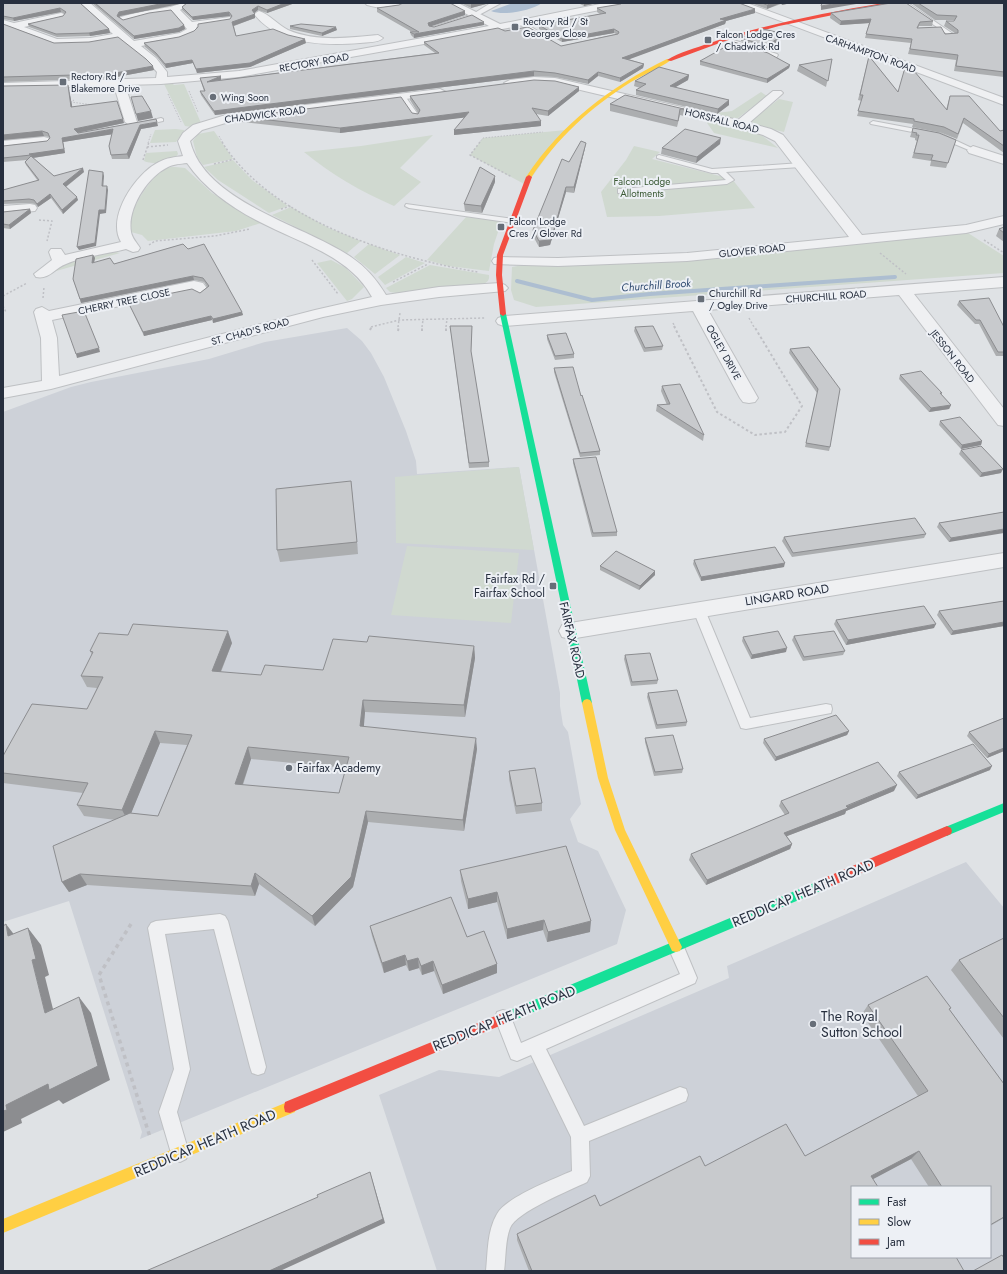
<svg xmlns="http://www.w3.org/2000/svg" width="1007" height="1274" viewBox="0 0 1007 1274" font-family="Jost,sans-serif">
<style>
.built{fill:#cdd1d8;fill-rule:evenodd}
.green{fill:#d0d9d0}
.water{fill:#adbed1}
.lines{fill:none;stroke-linecap:round;stroke-linejoin:round}
.stream{stroke:#adbed1;stroke-width:4}
.lane-casing{stroke:#bec0c3;stroke-width:2}
.street-casing{stroke:#bec0c3;stroke-width:2}
.path-far3{stroke:#bfc0c5;stroke-width:1;stroke-dasharray:1.5 1.5;stroke-linecap:butt}
.path-far2{stroke:#bfc0c5;stroke-width:1.5;stroke-dasharray:2 2;stroke-linecap:butt}
.path-far1{stroke:#bfc0c5;stroke-width:2;stroke-dasharray:2.5 2.5;stroke-linecap:butt}
.path{stroke:#bfc0c5;stroke-width:3.5;stroke-dasharray:4 4;stroke-linecap:butt}
.lane{fill:#eff0f2;fill-rule:evenodd}
.street{fill:#eff0f2;fill-rule:evenodd}
.fast{fill:#16e098;fill-rule:evenodd}
.slow{fill:#ffcf43;fill-rule:evenodd}
.jam{fill:#f24e42;fill-rule:evenodd}
.wall{fill:#acaeb0;fill-rule:evenodd}
.shaded-wall{fill:#8c8d90}
.building{fill:#c8cacd;stroke:#8c8d90;fill-rule:evenodd}
.poi-dot{fill:#676e78;stroke:#edf0f5;stroke-width:1.5}
.labels{text-anchor:middle;stroke-width:4;stroke-linejoin:round;paint-order:stroke}
.far-poi-label{font-size:10px;fill:#272f3e;stroke:#edf0f5;text-anchor:start}
.far-street-label{font-size:10px;fill:#272f3e;stroke:#edf0f5}
.far-park-label{font-size:10px;fill:#3a5934;stroke:#edf0f5}
.far-water-label{font-size:11px;font-style:italic;fill:#314c71;stroke:#edf0f5}
.poi-label{font-size:12px;fill:#272f3e;stroke:#edf0f5;text-anchor:end}
.street-label{font-size:12px;fill:#272f3e;stroke:#edf0f5}
.near-street-label{font-size:14px;fill:#272f3e;stroke:#edf0f5}
.near-poi-label{font-size:14px;fill:#272f3e;stroke:#edf0f5;text-anchor:start}
</style>
<rect width="100%" height="100%" fill="#dfe2e5"/>
<g class="built">
<polygon points="347,328 362,341 371,353 384,377 406,431 416,461 417,474 519,467 560,693 560,706 563,725 568,732 581,804 570,819 578,842 598,851 626,910 617,944 140,1139 142,1132 69,901 3,922 3,412 71,387 91,382 209,359 265,342"/>
<path d="M 966,862 L 1004,908 L 1004,1271 L 437,1271 L 379,1095 L 439,1070 L 499,1077 L 729,978 L 727,966 ZM 852,1187 L 990,1187 L 990,1257 L 852,1257 Z"/>
</g>
<g class="green">
<polygon points="172,83 174,85 184,84 201,123 192,127 185,126 164,84"/>
<polygon points="761,92 767,96 738,118 728,118 709,114 732,111"/>
<polygon points="779,99 793,102 784,132 757,126 751,121"/>
<polygon points="705,120 760,134 778,148 714,133"/>
<polygon points="176,129 184,130 184,131 176,142 150,143 155,130"/>
<polygon points="566,130 526,185 470,155 483,138"/>
<polygon points="214,131 233,159 203,165 197,157 193,141 198,134"/>
<path d="M 433,135 L 400,168 L 421,182 L 394,206 C 360,191 332,175 304,152 L 361,146 Z"/>
<polygon points="634,146 660,152 652,159 732,179 755,208 659,216 607,217 601,192 626,160"/>
<path d="M 177,151 L 178,154 C 172,164 153,165 144,161 L 146,153 Z"/>
<polygon points="233,160 252,180 288,206 269,213 218,180 204,167"/>
<path d="M 175,167 L 185,168 L 212,193 L 261,223 L 236,231 L 148,241 L 142,235 L 131,232 C 124,217 150,178 163,170 C 166,167 170,167 175,167 Z"/>
<polygon points="291,207 329,228 361,241 347,253 272,215"/>
<polygon points="467,216 502,220 494,244 489,271 448,266 427,260"/>
<path d="M 968,233 L 1004,256 L 1004,273 L 536,307 L 514,300 L 511,290 L 512,267 L 523,265 C 577,264 631,264 686,260 C 780,252 874,241 968,233 Z"/>
<polygon points="369,244 400,255 375,274 354,257"/>
<path d="M 116,252 L 120,253 L 49,273 C 69,260 93,255 116,252 Z"/>
<polygon points="406,257 425,263 385,285 378,277"/>
<polygon points="331,260 346,268 364,287 352,299 347,301 317,263"/>
<path d="M 430,265 L 489,275 C 490,281 486,283 481,285 L 396,293 L 390,292 L 386,288 Z"/>
<polygon points="519,467 534,550 396,543 395,477"/>
<polygon points="407,546 519,553 511,623 391,615"/>
</g>
<path class="water" d="M 513,3 L 542,3 C 530,11 504,16 491,11 Z"/>
<g class="lines">
<polyline class="stream" points="517,281 592,300 650,294 895,277"/>
<g class="lane-casing">
<g id="lane">
<polygon points="501,3 477,16 434,29 429,28 473,14 489,4"/>
<polygon points="902,3 908,3 956,36 944,37 944,35 947,34"/>
<polygon points="519,22 523,22 546,36 541,37 519,24"/>
<polygon points="724,37 777,54 778,55 776,58 772,58 772,56 722,40"/>
<polygon points="401,96 405,96 419,116 418,117 414,117 400,97"/>
<polygon points="161,118 163,119 163,121 140,126 137,124"/>
<polygon points="873,121 942,134 976,150 971,151 938,137 871,124 870,123"/>
<polygon points="659,155 712,169 801,163 804,165 801,167 726,172 734,180 727,184 618,193 618,189 621,189 726,180 718,173 712,173 657,158 657,156"/>
<polygon points="406,204 513,219 517,221 513,223 409,208 405,206"/>
<polygon points="699,606 703,607 705,610 750,718 826,704 831,705 832,709 831,713 746,729 741,728 693,610 695,607"/>
<polygon points="220,914 225,916 228,921 266,1067 264,1073 258,1075 252,1073 250,1067 214,929 165,934 190,1069 177,1112 189,1153 186,1159 180,1162 174,1159 171,1153 159,1112 174,1069 148,928 151,923 156,921"/>
<path d="M 676,940 L 681,942 L 684,947 L 697,978 L 695,983 L 546,1049 L 584,1126 L 680,1087 L 686,1089 L 688,1095 L 686,1101 L 589,1141 L 590,1176 L 587,1182 C 571,1190 516,1212 510,1228 C 505,1241 506,1257 504,1271 L 486,1271 C 488,1252 487,1231 497,1214 C 506,1197 554,1179 572,1171 L 571,1137 L 531,1055 L 517,1061 L 511,1059 L 495,1018 L 497,1012 L 503,1010 L 509,1012 L 521,1043 L 680,974 L 668,947 L 671,942 Z"/>
</g>
</g>
<g class="street-casing">
<g id="street">
<path d="M 79,3 L 90,3 L 134,41 L 180,33 L 187,29 L 172,12 L 150,15 L 124,22 L 121,21 L 119,19 L 121,17 C 137,12 153,10 170,7 C 178,5 180,3 191,3 L 180,10 L 192,22 L 230,17 L 232,19 L 230,21 L 196,27 L 198,30 C 189,41 155,44 141,46 L 156,58 L 167,72 L 167,77 L 239,71 L 489,26 L 446,3 L 458,3 L 500,24 L 605,3 L 625,3 L 620,6 L 452,39 L 239,77 L 161,84 L 125,85 L 137,122 L 131,126 L 125,122 L 114,86 L 3,89 L 3,83 L 156,78 L 157,72 L 148,62 L 119,39 L 90,44 L 56,45 L 3,26 L 3,20 L 14,23 L 61,13 L 64,14 L 66,16 L 64,18 L 24,27 L 57,39 L 90,38 L 113,34 Z"/>
<path d="M 365,3 L 408,3 C 399,11 377,8 367,5 Z"/>
<polygon points="733,3 747,3 1004,98 1004,105"/>
<path d="M 259,11 C 269,14 278,25 288,30 C 316,42 349,38 378,35 L 383,38 C 379,43 367,42 360,43 C 325,46 278,45 254,14 Z"/>
<polygon points="534,77 555,78 738,120 773,91 781,91 783,93 781,95 749,123 771,129 783,135 862,235 966,225 1004,216 1004,224 966,233 687,261 558,266 494,264 492,261 494,258 499,257 558,258 687,253 849,237 775,141 763,135 737,127 555,84 534,83 510,86 504,83 510,80"/>
<path d="M 440,89 L 446,92 L 444,94 L 229,122 L 202,130 L 190,141 C 205,203 305,225 351,257 C 366,267 377,280 386,295 L 439,287 L 500,283 L 505,285 L 508,288 L 505,291 L 439,297 L 381,305 L 323,317 L 51,389 L 3,398 L 3,388 L 42,381 L 41,338 L 34,312 L 36,309 L 42,307 L 49,311 L 194,281 L 203,283 L 208,290 L 205,293 L 200,295 L 193,291 L 52,320 L 57,338 L 59,376 L 315,310 L 372,297 C 351,258 306,245 268,226 C 238,212 206,191 187,163 C 180,164 174,164 168,167 C 147,177 127,209 131,232 C 132,238 137,243 140,248 L 138,251 L 133,252 L 126,249 C 107,254 84,256 66,264 C 55,268 49,280 36,277 L 34,274 L 52,260 L 49,252 L 51,249 L 61,249 L 65,255 L 121,242 C 106,217 136,173 159,162 C 166,158 175,157 183,156 L 178,141 L 183,133 L 193,125 L 229,114 Z"/>
<polygon points="44,137 48,138 50,141 48,144 3,149 3,141"/>
<polygon points="973,146 1004,156 1004,164 969,153 967,150"/>
<polygon points="30,204 35,205 37,208 35,211 3,214 3,206"/>
<polygon points="1004,277 1004,287 914,294 1004,409 1004,426 998,425 899,295 708,310 758,398 755,402 749,403 743,402 740,398 693,311 504,326 498,324 496,321 498,318 504,316"/>
<polygon points="1004,553 1004,567 570,639 562,637 559,631 562,625 570,623"/>
</g>
</g>
<g class="path-far3">
<polyline points="189,91 198,112"/>
<polyline points="168,94 181,122"/>
<polyline points="74,100 71,102 93,105"/>
<polyline points="219,136 223,143"/>
<polyline points="148,143 151,134"/>
<polyline points="479,143 483,138 543,132"/>
</g>
<g class="path-far2">
<path d="M 222,142 C 270,219 393,258 478,272"/>
<polyline points="480,142 470,155 512,177"/>
<polyline points="147,147 168,145"/>
<polyline points="143,160 149,142"/>
<polyline points="214,164 235,159"/>
<polyline points="281,209 291,206"/>
<polyline points="39,220 52,221 47,241"/>
<polyline points="984,240 1004,253"/>
<polyline points="149,245 155,241 215,236 250,229"/>
<polyline points="880,253 906,274"/>
<polyline points="312,260 338,294"/>
<polyline points="393,282 428,264"/>
<polyline points="3,296 27,283"/>
<polyline points="43,298 44,287"/>
<polyline points="3,306 6,312"/>
<polyline points="749,318 754,327"/>
<polyline points="673,323 675,327"/>
<polyline points="371,327 399,320 485,318"/>
<polyline points="398,327 400,313"/>
<polyline points="422,327 423,320"/>
<polyline points="446,327 447,319"/>
</g>
<g class="path-far1">
<polyline points="674,326 717,412 755,435 785,432 802,406 754,326"/>
<polyline points="370,330 372,326"/>
<polyline points="398,331 399,326"/>
<polyline points="422,331 422,326"/>
<polyline points="446,331 446,326"/>
</g>
<polyline class="path" points="131,924 99,975 150,1137"/>
<use href="#lane" class="lane"/>
<use href="#street" class="street"/>
<g class="fast">
<polygon points="503,312 506,314 592,703 590,706 584,706 582,703 500,314"/>
<polygon points="1004,803 1004,812 951,834 947,836 943,834 942,831 943,828"/>
<polygon points="821,880 825,881 826,885 825,889 505,1024 501,1022 499,1018 501,1014"/>
</g>
<g class="slow">
<path d="M 667,59 L 671,60 C 659,69 644,74 631,82 C 591,107 557,138 531,178 L 527,178 L 526,177 C 561,124 611,86 667,59 Z"/>
<polygon points="587,699 590,700 592,703 608,778 625,830 682,947 680,951 676,952 672,951 615,830 598,778 582,703 584,700"/>
<polygon points="290,1101 295,1102 296,1107 295,1112 3,1233 3,1219"/>
</g>
<g class="jam">
<path d="M 883,3 L 892,3 L 779,26 L 725,41 L 671,61 L 667,60 C 679,52 696,48 710,43 C 766,24 824,13 883,3 Z"/>
<polygon points="529,175 532,177 503,255 502,275 506,314 503,316 500,314 496,275 497,255 526,177"/>
<polygon points="947,826 951,828 952,831 951,834 825,889 821,890 817,889 816,885 817,881"/>
<polygon points="505,1012 509,1014 511,1018 509,1022 290,1113 285,1112 284,1107 285,1102"/>
</g>
</g>
<g class="wall">
<polygon points="3,3 80,3 109,29 110,33 90,36 57,37 29,27 28,24 63,16 65,14 61,12 14,21 3,19"/>
<polygon points="92,3 184,3 120,16 119,17 123,20 184,25 185,29 179,32 134,39"/>
<polygon points="187,3 295,3 267,13 258,10 254,13 255,18 234,26 236,36 306,43 250,67 197,73 193,63 166,68 157,57 145,47 144,43 179,37 230,19 231,17 230,16 193,20 182,10 182,7"/>
<polygon points="461,3 490,3 471,8"/>
<polygon points="578,3 597,3 584,6"/>
<polygon points="751,3 791,3 782,5 781,4 767,9"/>
<polygon points="911,3 1004,3 1004,77 954,71 956,60 908,54 911,43 865,38 869,23 840,25 830,18 831,13 933,21 932,26 919,26 918,28 945,34 955,33 944,26 946,21 954,21 955,20 935,20"/>
<polygon points="621,4 755,13 726,21 725,24 628,59 644,64 643,68 620,82 598,76 588,84 555,77 534,76 215,115 201,95 200,91 204,91 201,82 200,78 221,80 435,53 424,45 424,42 505,31 561,46 616,34 614,33 562,42 539,29 539,25 600,14 597,12 597,8"/>
<polygon points="399,5 465,15 430,26 434,27 484,25 414,38 411,35 410,32 412,32 377,12 377,8"/>
<polygon points="3,24 54,43 154,70 111,78 3,82"/>
<polygon points="290,26 337,30 322,36 290,29"/>
<polygon points="785,34 785,37 765,49 741,41 741,38"/>
<polygon points="869,56 898,92 946,110 950,96 1000,131 1004,130 1004,153 963,123 957,139 942,133 912,127 913,124 857,116 862,101 858,100"/>
<polygon points="832,59 826,87 797,71 799,65"/>
<polygon points="700,61 790,65 789,68 767,83 700,65"/>
<polygon points="689,75 688,80 675,87 729,105 717,114 636,95 636,90 640,88 634,86 635,81"/>
<polygon points="3,86 69,89 72,107 124,123 78,133 158,126 141,129 129,159 112,159 111,155 112,134 63,142 65,153 33,158 54,176 84,172 66,187 78,200 63,214 51,198 38,207 35,204 30,203 3,204 3,190 38,181 26,165 25,162 27,160 3,162 3,146 47,141 50,138 49,137 44,136 3,140"/>
<polygon points="579,91 548,116 536,114 541,126 454,135 465,117 340,133 242,122 242,117 412,113 418,114 418,113 410,100 410,96"/>
<polygon points="610,104 684,109 684,116 680,115 677,127 610,111"/>
<polygon points="913,128 956,140 946,168 930,166 931,161 912,158 917,141 915,140 915,138 910,137"/>
<polygon points="720,144 696,163 661,154 662,148"/>
<polygon points="585,148 574,193 566,192 550,245 539,247 533,236 533,230 569,162"/>
<polygon points="495,182 482,213 465,211 464,204"/>
<polygon points="30,209 31,213 10,229 3,228 3,212"/>
<polygon points="1004,227 1004,242 996,236 999,229"/>
<polygon points="183,244 242,312 243,315 213,323 212,320 144,336 130,306 128,302 200,293 207,287 204,282 194,280 81,303 73,279 93,255 95,258 94,263 114,264"/>
<polygon points="959,301 1004,327 1004,356 996,356 979,324 975,324 957,305"/>
<polygon points="450,326 472,326 471,353 489,462 489,467 469,468"/>
<polygon points="635,327 663,346 662,350 644,352 634,331"/>
<polygon points="547,335 574,354 574,358 555,360 547,339"/>
<polygon points="809,347 830,447 829,451 805,447 817,393 789,353 790,349"/>
<polygon points="554,368 581,396 600,451 600,455 580,457 554,372"/>
<polygon points="900,375 942,393 941,395 951,405 949,409 929,412 899,379"/>
<polygon points="662,386 704,435 703,441 656,411 657,405 667,405 661,391"/>
<polygon points="940,421 982,441 981,445 961,449 939,425"/>
<polygon points="961,450 1001,473 980,477 959,454"/>
<polygon points="573,459 617,532 617,536 592,537 573,463"/>
<polygon points="351,481 358,554 280,562 277,550"/>
<polygon points="1004,512 949,542 937,527 939,523"/>
<polygon points="926,534 924,538 792,557 782,541 784,537"/>
<polygon points="694,560 784,567 701,581 693,564"/>
<polygon points="600,566 655,571 655,575 639,590 600,570"/>
<polygon points="1004,601 1004,626 951,635 937,615 939,611"/>
<polygon points="836,620 934,628 846,645 834,624"/>
<polygon points="794,636 845,651 843,655 803,661 792,640"/>
<polygon points="743,637 786,652 751,659 742,641"/>
<path d="M 367,642 L 474,646 L 475,658 L 465,717 L 365,712 L 363,727 L 477,749 L 464,831 L 368,822 L 353,887 L 315,926 L 259,884 L 255,896 L 87,885 L 69,892 L 62,882 L 116,820 L 84,816 L 77,805 L 83,793 L 3,783 L 3,756 L 87,709 L 97,688 L 87,687 L 81,676 L 92,655 L 90,651 L 232,643 L 221,672 L 261,675 L 323,670 ZM 160,743 L 187,745 L 158,816 L 131,813 ZM 251,759 L 346,768 L 339,793 L 243,785 Z"/>
<polygon points="625,655 658,680 657,684 631,686 624,659"/>
<polygon points="648,693 687,722 686,726 656,729 647,697"/>
<polygon points="1004,718 1004,751 987,758 967,736 969,732"/>
<polygon points="849,731 847,735 775,761 763,743 764,739"/>
<polygon points="645,738 683,769 682,773 654,776 645,742"/>
<polygon points="990,770 916,799 897,776 899,772"/>
<polygon points="509,771 542,803 542,811 516,814 509,779"/>
<polygon points="894,791 846,811 845,814 787,836 792,844 790,849 706,885 689,860 691,854 785,815 779,806 781,801"/>
<polygon points="460,870 590,932 547,942 543,930 507,939 497,902 468,909 461,881"/>
<polygon points="370,926 467,937 497,964 497,973 443,994 434,971 422,975 419,968 409,971 406,965 384,973 372,936"/>
<polygon points="1004,938 1004,1039 951,970 959,960"/>
<polygon points="868,1005 950,1010 1004,1084 1004,1218 990,1226 990,1187 929,1187 911,1159 872,1179 852,1187 964,1271 529,1271 517,1240 517,1234 600,1206 705,1166 805,1156 918,1096 862,1014"/>
</g>
<g class="shaded-wall">
<polygon points="165,3 184,3 120,16 118,20 117,16 119,12"/>
<polygon points="285,3 295,3 267,13 267,10"/>
<polygon points="475,3 490,3 471,8 471,4"/>
<polygon points="584,3 597,3 584,6"/>
<polygon points="773,3 781,3 767,9 767,5"/>
<polygon points="782,3 791,3 782,5"/>
<polygon points="839,3 862,3 821,10 821,6"/>
<polygon points="258,6 258,10 253,14 252,10"/>
<polygon points="60,8 61,12 14,21 13,18"/>
<polygon points="755,9 755,13 726,21 725,24 622,62 622,58 720,19"/>
<polygon points="465,11 465,15 429,27 428,23"/>
<polygon points="229,12 230,16 193,20 192,17"/>
<polygon points="255,14 255,18 233,26 232,22"/>
<polygon points="871,19 870,23 840,25 841,21"/>
<polygon points="484,22 484,25 414,38 414,34"/>
<polygon points="184,25 185,29 179,32 134,39 134,36"/>
<polygon points="336,27 337,30 322,36 322,33"/>
<polygon points="109,29 110,33 90,36 89,33"/>
<polygon points="614,29 614,33 562,42 562,39"/>
<polygon points="785,34 785,37 765,49 766,46"/>
<polygon points="305,39 306,43 250,67 197,73 196,69"/>
<polygon points="192,60 193,63 166,68 165,64"/>
<polygon points="644,64 643,68 620,82 620,78"/>
<polygon points="790,65 789,68 767,83 767,79"/>
<polygon points="153,66 154,70 111,78 110,74"/>
<polygon points="534,71 534,76 215,115 214,111"/>
<polygon points="598,72 598,76 588,84 588,80"/>
<polygon points="689,75 688,80 669,91 670,86"/>
<polygon points="221,76 221,80 207,82"/>
<polygon points="68,85 69,89 73,111 71,107"/>
<polygon points="579,87 579,91 548,116 548,111"/>
<polygon points="729,100 729,105 717,114 718,109"/>
<polygon points="151,111 153,118 138,121 136,114"/>
<polygon points="469,112 469,117 340,133 340,128"/>
<polygon points="123,119 124,123 76,133 74,129"/>
<polygon points="541,121 541,126 454,135 454,130"/>
<polygon points="157,122 158,126 141,129 129,159 127,154 140,125"/>
<polygon points="113,129 114,134 63,142 65,153 32,158 31,155 29,154 62,138"/>
<polygon points="42,131 44,136 3,140 3,135"/>
<polygon points="721,138 720,144 696,163 697,157"/>
<polygon points="586,143 585,148 574,193 574,187"/>
<polygon points="83,168 84,172 64,188 63,184"/>
<polygon points="103,172 104,176 103,190 102,186"/>
<polygon points="495,176 495,182 482,213 481,206"/>
<polygon points="107,186 108,190 106,213 100,214 96,246 79,250 77,247"/>
<polygon points="566,187 566,192 550,245 539,247 539,241"/>
<polygon points="50,194 51,198 38,207 37,204"/>
<polygon points="77,197 78,200 63,214 62,210"/>
<polygon points="30,209 31,213 10,229 9,225"/>
<polygon points="93,255 95,258 93,267 92,263"/>
<polygon points="193,276 194,280 81,303 80,299"/>
<polygon points="242,312 243,315 213,323 213,319"/>
<polygon points="211,316 212,320 144,336 143,332"/>
<polygon points="99,348 100,352 77,358 76,354"/>
<polygon points="951,405 949,409 929,412 931,408"/>
<polygon points="982,441 981,445 961,449 962,445"/>
<polygon points="1003,469 1001,473 980,477 982,473"/>
<polygon points="351,481 352,493 358,554 357,542"/>
<polygon points="1004,529 1004,533 949,542 951,538"/>
<polygon points="785,563 784,567 701,581 701,577"/>
<polygon points="655,571 655,575 639,590 640,586"/>
<polygon points="1004,622 1004,626 951,635 953,631"/>
<polygon points="936,624 934,628 846,645 848,640"/>
<polygon points="228,631 232,643 216,683 212,671"/>
<polygon points="474,646 475,658 465,717 464,705"/>
<polygon points="787,648 786,652 751,659 752,655"/>
<polygon points="363,700 365,712 363,738 360,726"/>
<polygon points="155,731 160,743 128,821 122,810"/>
<polygon points="849,731 847,735 775,761 776,757"/>
<polygon points="476,738 477,749 464,831 463,820"/>
<polygon points="248,747 251,759 239,795 235,784"/>
<polygon points="1004,748 1004,751 987,758 989,754"/>
<polygon points="992,766 990,770 916,799 918,795"/>
<polygon points="897,785 894,791 846,811 845,814 782,838 784,833"/>
<polygon points="366,811 368,822 353,887 315,926 312,916"/>
<polygon points="792,844 790,849 706,885 707,880"/>
<polygon points="255,873 259,884 255,896 251,886"/>
<polygon points="80,874 87,885 69,892 62,882"/>
<polygon points="497,892 497,902 468,909 468,899"/>
<polygon points="544,920 543,930 507,939 507,929"/>
<polygon points="591,921 590,932 547,942 548,932"/>
<polygon points="6,924 19,941 8,936"/>
<polygon points="28,928 41,945 49,975 45,977 58,1029 45,1013 32,960"/>
<polygon points="405,955 406,965 384,973 382,963"/>
<polygon points="418,958 419,968 409,971 407,961"/>
<polygon points="433,961 434,971 422,975 421,966"/>
<polygon points="497,964 497,973 443,994 442,985"/>
<polygon points="79,997 91,1013 110,1080 63,1104 59,1100 21,1119 22,1123 3,1132 3,1111 6,1105"/>
<polygon points="919,1151 911,1159 864,1184 871,1176"/>
<polygon points="370,1172 385,1223 280,1271 269,1271"/>
</g>
<g class="building">
<polygon points="3,3 80,3 109,29 89,33 56,34 28,24 63,16 66,12 60,8 13,18 3,16"/>
<polygon points="95,3 165,3 119,12 117,16 123,20 149,13 171,10 184,25 179,28 134,36"/>
<polygon points="187,3 285,3 267,10 258,6 252,10 255,14 232,22 236,36 273,29 288,35 305,39 250,63 196,69 192,60 165,64 156,53 144,43 179,37 194,31 198,27 198,24 230,19 232,16 229,12 192,17 182,7"/>
<polygon points="403,3 450,3 465,11 428,23 429,26 434,27 472,15 484,22 414,34 410,32 419,32 377,8 399,5"/>
<polygon points="622,3 739,3 755,9 720,19 726,20 622,58 644,64 620,78 598,72 588,80 555,73 534,71 214,111 200,91 205,91 200,78 221,76 207,82 439,53 424,42 498,28 505,31 528,27 561,46 618,34 619,32 614,29 562,39 539,25 606,13 597,8 621,4"/>
<polygon points="762,3 773,3 767,5"/>
<polygon points="822,3 839,3 821,6"/>
<polygon points="891,3 906,3 933,21 920,22 917,28 941,27 945,34 958,33 958,30 946,21 954,21 957,16 937,15 918,3 1004,3 1004,72 956,66 958,55 910,49 912,39 866,34 871,19 841,21 831,13"/>
<polygon points="3,24 54,43 89,42 118,37 146,59 153,66 110,74 3,77"/>
<polygon points="301,24 336,27 322,33 290,26"/>
<polygon points="763,29 785,34 766,46 741,38"/>
<polygon points="734,42 768,53 790,65 767,79 700,61"/>
<polygon points="869,56 898,92 906,64 909,65 947,110 950,96 969,96 1000,131 1004,130 1004,146 964,118 958,134 944,127 914,121 914,119 858,111 863,95 860,95"/>
<polygon points="832,59 828,81 799,65"/>
<polygon points="659,67 689,75 670,86 729,100 718,109 636,90 646,84 635,81"/>
<polygon points="534,80 555,81 579,87 548,111 532,108 541,121 454,130 469,112 340,128 242,117 401,97 412,113 418,114 420,110 410,96"/>
<polygon points="68,85 71,107 117,101 123,119 74,129 78,133 156,119 157,122 140,125 127,154 111,155 109,146 113,129 62,138 64,149 29,154 31,155 3,158 3,146 47,141 50,138 48,133 42,131 3,135 3,86"/>
<polygon points="625,95 684,109 680,109 678,121 610,104"/>
<polygon points="142,96 151,111 136,114 131,97"/>
<polygon points="913,128 939,133 956,140 948,163 931,160 933,155 914,153 919,135 916,135 917,133 912,132"/>
<polygon points="685,129 721,138 697,157 662,148"/>
<polygon points="581,141 586,143 574,187 566,187 551,240 539,241 533,230 562,159 569,162"/>
<polygon points="31,156 54,176 83,168 63,184 77,197 62,210 50,194 37,204 34,200 29,199 3,201 3,190 39,180 25,162"/>
<polygon points="480,167 495,176 481,206 464,204"/>
<polygon points="89,170 103,172 102,186 107,186 105,210 99,210 95,243 77,247"/>
<polygon points="30,209 9,225 3,224 3,212"/>
<polygon points="1004,227 1004,233 999,229"/>
<polygon points="183,244 188,249 204,244 242,312 213,319 211,316 143,332 128,302 192,289 200,293 209,286 203,278 193,276 80,299 73,279 76,259 93,255 92,263 110,258 114,264"/>
<polygon points="989,298 1004,327 1004,352 998,352 980,320 976,320 959,301"/>
<polygon points="84,311 99,348 76,354 62,315"/>
<polygon points="450,326 472,326 471,351 489,462 469,463"/>
<polygon points="653,326 663,346 645,348 635,327"/>
<polygon points="566,333 574,354 555,356 547,335"/>
<polygon points="809,347 840,389 830,447 806,443 818,389 790,349"/>
<polygon points="573,367 581,396 582,395 600,451 580,453 554,368"/>
<polygon points="921,371 942,393 940,393 951,405 931,408 900,375"/>
<polygon points="680,384 704,435 657,405 670,404 662,386"/>
<polygon points="960,417 982,441 962,445 940,421"/>
<polygon points="981,446 1003,469 982,473 961,450"/>
<polygon points="596,457 617,532 593,533 573,459"/>
<polygon points="351,481 357,542 277,550 276,489"/>
<polygon points="1004,512 1004,529 951,538 939,523"/>
<polygon points="915,518 926,534 793,553 784,537"/>
<polygon points="775,547 785,563 701,577 694,560"/>
<polygon points="616,551 655,571 640,586 600,566"/>
<polygon points="1004,601 1004,622 953,631 939,611"/>
<polygon points="924,606 936,624 848,640 836,620"/>
<path d="M 133,624 L 228,631 L 212,671 L 261,675 L 265,665 L 323,670 L 333,639 L 367,642 L 369,636 L 474,646 L 464,705 L 363,700 L 360,726 L 476,738 L 463,820 L 366,811 L 351,877 L 312,916 L 255,873 L 251,886 L 80,874 L 62,882 L 53,846 L 130,813 L 158,816 L 192,735 L 155,731 L 122,810 L 77,805 L 88,783 L 3,773 L 3,756 L 32,704 L 87,709 L 103,677 L 81,676 L 93,652 L 90,651 L 99,633 L 128,635 ZM 248,747 L 349,757 L 339,793 L 235,784 Z"/>
<polygon points="778,631 787,648 752,655 743,637"/>
<polygon points="834,631 845,651 804,657 794,636"/>
<polygon points="650,653 658,680 632,682 625,655"/>
<polygon points="677,690 687,722 657,725 648,693"/>
<polygon points="836,715 849,731 776,757 764,739"/>
<polygon points="1004,718 1004,748 989,754 969,732"/>
<polygon points="673,735 683,769 655,772 645,738"/>
<polygon points="973,744 992,766 918,795 899,772"/>
<polygon points="878,762 897,785 846,806 848,808 784,833 792,844 707,880 691,854 789,813 781,801"/>
<polygon points="535,768 542,803 516,806 509,771"/>
<polygon points="566,846 591,921 548,932 544,920 507,929 497,892 468,899 460,870"/>
<polygon points="451,897 467,937 484,931 497,964 442,985 433,961 421,966 418,958 407,961 405,955 382,963 370,926"/>
<polygon points="6,924 8,936 28,928 36,959 32,960 45,1013 79,997 98,1066 49,1090 48,1084 6,1105 7,1110 3,1111 3,926"/>
<polygon points="1004,938 1004,1018 959,960"/>
<polygon points="927,976 951,1008 949,1009 1004,1084 1004,1217 990,1225 990,1187 942,1187 919,1151 871,1176 878,1187 852,1187 852,1257 956,1257 964,1271 532,1271 517,1234 595,1195 600,1206 700,1156 705,1166 786,1124 805,1156 928,1091 868,1005"/>
<polygon points="370,1172 383,1219 269,1271 146,1271 318,1197 317,1195"/>
<polygon points="1002,1255 1004,1258 1004,1271 973,1271"/>
</g>
<g class="poi-dot">
<rect x="511" y="23" width="8" height="8" rx="2"/>
<rect x="704" y="36" width="8" height="8" rx="2"/>
<rect x="59" y="78" width="8" height="8" rx="2"/>
<circle cx="213" cy="97" r="4"/>
<rect x="497" y="223" width="8" height="8" rx="2"/>
<rect x="697" y="295" width="8" height="8" rx="2"/>
<rect x="549" y="582" width="8" height="8" rx="2"/>
<circle cx="289" cy="768" r="4"/>
<circle cx="813" cy="1024" r="4"/>
</g>
<g class="labels">
<g class="far-poi-label">
<text x="523" y="25">Rectory Rd / St<tspan x="523" dy="12">Georges Close</tspan></text>
<text x="716" y="38">Falcon Lodge Cres<tspan x="716" dy="12">/ Chadwick Rd</tspan></text>
<text x="71" y="80">Rectory Rd /<tspan x="71" dy="12">Blakemore Drive</tspan></text>
<text x="221" y="101">Wing Soon</text>
<text x="509" y="225">Falcon Lodge<tspan x="509" dy="12">Cres / Glover Rd</tspan></text>
<text x="709" y="297">Churchill Rd<tspan x="709" dy="12">/ Ogley Drive</tspan></text>
</g>
<g class="far-street-label">
<text transform="translate(871 53) rotate(20)" y="4">CARHAMPTON ROAD</text>
<text transform="translate(314 62) rotate(-10)" y="4">RECTORY ROAD</text>
<text transform="translate(265 114) rotate(-7)" y="4">CHADWICK ROAD</text>
<text transform="translate(722 120) rotate(14)" y="4">HORSFALL ROAD</text>
<text transform="translate(752 250) rotate(-6)" y="4">GLOVER ROAD</text>
<text transform="translate(826 296) rotate(-4)" y="4">CHURCHILL ROAD</text>
<text transform="translate(124 301) rotate(-12)" y="4">CHERRY TREE CLOSE</text>
<text transform="translate(250 331) rotate(-15)" y="4">ST. CHAD'S ROAD</text>
<text transform="translate(724 352) rotate(61)" y="4">OGLEY DRIVE</text>
<text transform="translate(953 356) rotate(52)" y="4">JESSON ROAD</text>
</g>
<g class="far-park-label">
<text x="642" y="185">Falcon Lodge<tspan x="642" dy="12">Allotments</tspan></text>
</g>
<g class="far-water-label">
<text transform="translate(656 285) rotate(-4)" y="4">Churchill Brook</text>
</g>
<g class="poi-label">
<text x="545" y="583">Fairfax Rd /<tspan x="545" dy="14">Fairfax School</tspan></text>
<text x="297" y="772" text-anchor="start">Fairfax Academy</text>
</g>
<g class="street-label">
<text transform="translate(787 595) rotate(-9)" y="4">LINGARD ROAD</text>
<text transform="translate(572 640) rotate(77)" y="4">FAIRFAX ROAD</text>
</g>
<g class="near-street-label">
<text transform="translate(803 893) rotate(-23)" y="5">REDDICAP HEATH ROAD</text>
<text transform="translate(504 1018) rotate(-22)" y="5">REDDICAP HEATH ROAD</text>
<text transform="translate(205 1143) rotate(-23)" y="5">REDDICAP HEATH ROAD</text>
</g>
<g class="near-poi-label">
<text x="821" y="1021">The Royal<tspan x="821" dy="16">Sutton School</tspan></text>
</g>
</g>
<rect width="1007" height="1274" fill="none" stroke="#272f3e" stroke-width="8"/>
<rect x="851" y="1186" width="140" height="72" fill="#edf0f5" stroke="#9ea3ac"/>
<rect x="859" y="1199" width="20" height="6" fill="#16e098" stroke="#9ea3ac"/>
<text x="887" y="1206" font-size="12" fill="#272f3e">Fast</text>
<rect x="859" y="1219" width="20" height="6" fill="#ffcf43" stroke="#9ea3ac"/>
<text x="887" y="1226" font-size="12" fill="#272f3e">Slow</text>
<rect x="859" y="1239" width="20" height="6" fill="#f24e42" stroke="#9ea3ac"/>
<text x="887" y="1246" font-size="12" fill="#272f3e">Jam</text>
</svg>
